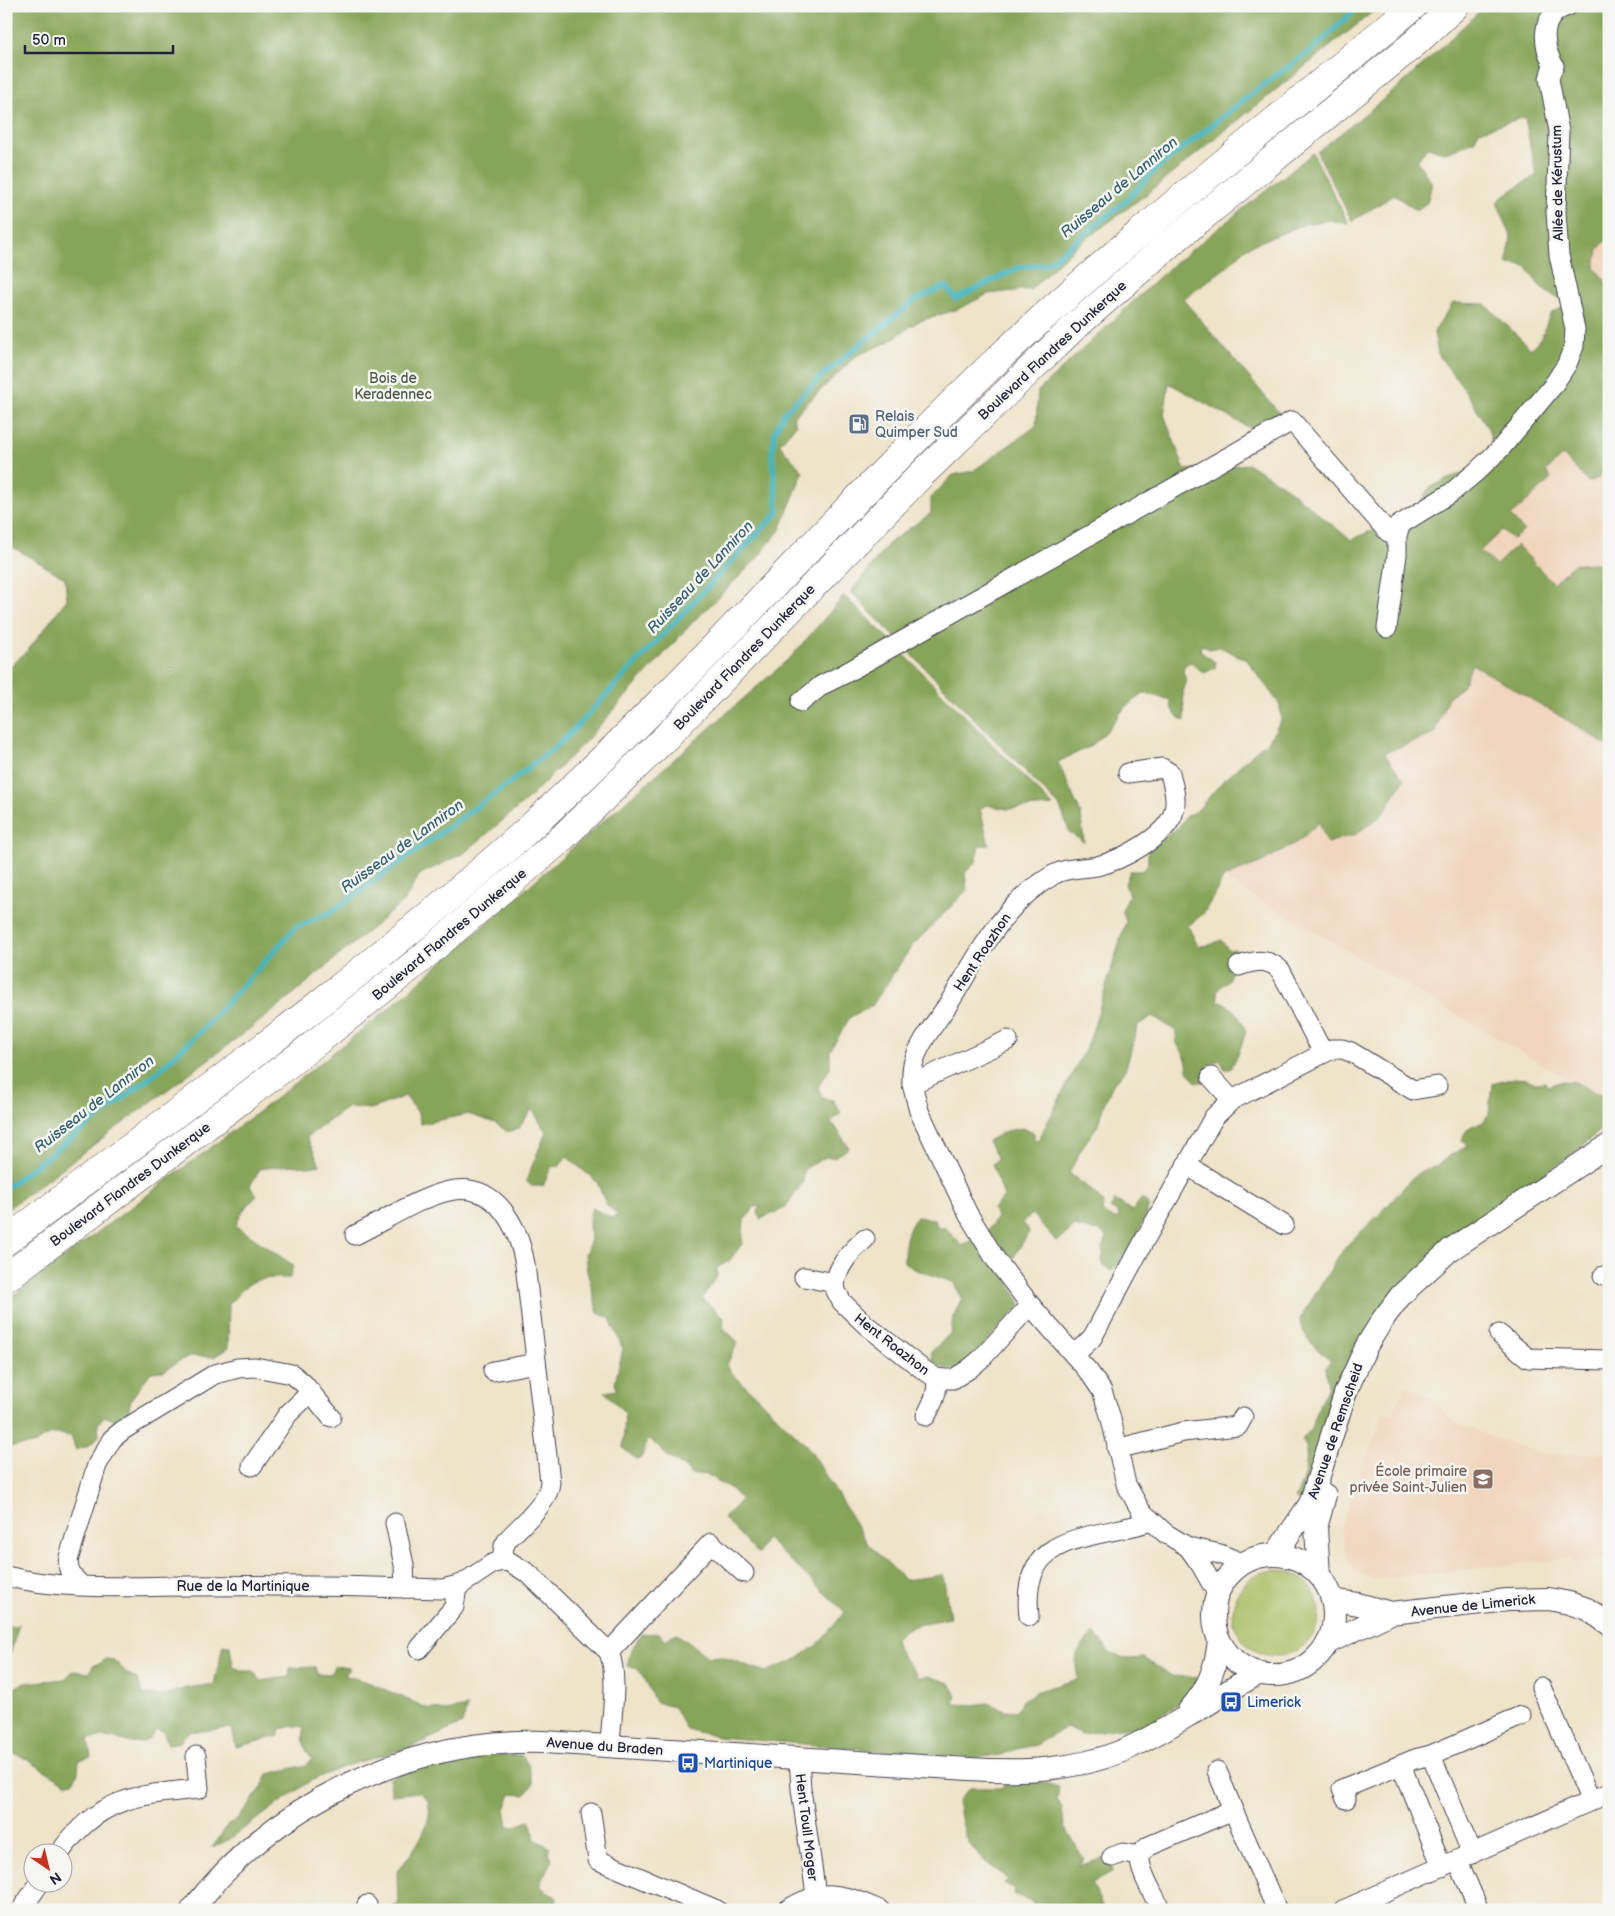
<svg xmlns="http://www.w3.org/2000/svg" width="1615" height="1916" viewBox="0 0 1615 1916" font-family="'Balsamiq Sans',sans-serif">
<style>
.built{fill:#f1d5bc}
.green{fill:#aabe63;stroke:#66704f}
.forest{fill:#87a559;stroke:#54644a}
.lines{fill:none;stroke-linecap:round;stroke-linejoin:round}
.stream{stroke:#45b5be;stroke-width:5.5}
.minor-casing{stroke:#413f50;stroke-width:21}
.tertiary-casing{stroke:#413f50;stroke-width:24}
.primary-casing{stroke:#413f50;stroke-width:29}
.minor{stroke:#fff;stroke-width:19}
.tertiary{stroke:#fff;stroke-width:22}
.primary{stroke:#fff;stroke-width:28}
.labels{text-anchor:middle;stroke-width:5;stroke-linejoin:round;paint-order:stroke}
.street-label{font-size:14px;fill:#22223b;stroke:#f6f6f2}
.park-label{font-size:14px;fill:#525949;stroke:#f6f6f2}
.service-label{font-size:14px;fill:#4e5e75;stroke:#f6f6f2;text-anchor:start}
.education-label{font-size:14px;fill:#785e54;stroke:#f6f6f2;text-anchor:end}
.transit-label{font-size:14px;fill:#164399;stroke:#f6f6f2;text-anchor:start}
.water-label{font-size:15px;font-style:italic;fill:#305d6f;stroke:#f6f6f2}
</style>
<rect width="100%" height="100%" fill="#f6f6f2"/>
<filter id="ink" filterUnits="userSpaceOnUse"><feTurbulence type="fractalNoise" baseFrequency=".02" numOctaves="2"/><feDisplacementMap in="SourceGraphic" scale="10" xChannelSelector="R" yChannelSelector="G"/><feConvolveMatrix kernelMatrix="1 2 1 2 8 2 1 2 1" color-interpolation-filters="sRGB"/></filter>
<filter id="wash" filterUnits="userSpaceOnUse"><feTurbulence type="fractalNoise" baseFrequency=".0096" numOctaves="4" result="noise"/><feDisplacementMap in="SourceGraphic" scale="20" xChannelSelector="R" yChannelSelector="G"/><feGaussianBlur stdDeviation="1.12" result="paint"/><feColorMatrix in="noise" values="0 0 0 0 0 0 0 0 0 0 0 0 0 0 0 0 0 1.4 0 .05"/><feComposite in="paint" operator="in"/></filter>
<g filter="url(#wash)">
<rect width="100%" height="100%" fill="#efe3c8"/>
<g class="built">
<polygon points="1609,21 1609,1099 1566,1078 1196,863 1590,341"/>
<polygon points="1406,1384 1433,1399 1451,1420 1494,1438 1546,1454 1609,1453 1609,1558 1573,1563 1572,1558 1373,1580 1355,1571 1348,1560 1341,1528 1362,1468 1384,1413 1392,1415"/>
</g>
<circle class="green" cx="1276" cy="1613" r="43"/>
<g class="forest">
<polygon points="6,6 1380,6 1148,193 1074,248 1031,289 988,294 958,309 917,322 888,342 856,356 793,417 796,425 779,444 803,472 780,530 755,561 691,624 583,744 527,800 463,854 420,874 405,900 272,1012 6,1210 6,670 29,649 67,599 65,578 6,543"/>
<path d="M 1485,6 L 1609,6 L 1609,215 L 1606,241 L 1598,249 L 1595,268 L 1609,286 L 1609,348 L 1604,353 L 1609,358 L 1609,466 L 1598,478 L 1588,482 L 1563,455 L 1546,471 L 1551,479 L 1511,516 L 1524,531 L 1513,539 L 1502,530 L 1480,551 L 1496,565 L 1517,545 L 1553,583 L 1574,564 L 1597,563 L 1609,571 L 1609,747 L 1582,729 L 1472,664 L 1462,687 L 1448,697 L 1434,734 L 1384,753 L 1404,780 L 1382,815 L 1356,834 L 1327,843 L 1319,822 L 1300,840 L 1262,862 L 1224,877 L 1204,913 L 1188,926 L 1198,946 L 1210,945 L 1221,940 L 1229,950 L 1235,949 L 1239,955 L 1228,980 L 1217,991 L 1218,1000 C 1235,1008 1239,1014 1246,1032 L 1237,1057 L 1230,1069 L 1225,1069 L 1220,1060 L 1207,1066 L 1211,1071 L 1205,1082 L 1196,1082 C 1185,1070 1190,1070 1185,1057 C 1179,1044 1176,1049 1176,1031 L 1153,1016 L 1138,1025 L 1125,1071 L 1113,1084 L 1104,1104 L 1098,1125 L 1083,1146 L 1069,1173 L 1091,1190 L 1103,1202 L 1102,1212 L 1114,1219 L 1120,1217 L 1117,1212 L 1110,1208 L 1115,1200 L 1132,1211 L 1142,1198 L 1149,1206 L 1131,1250 L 1111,1271 L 1103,1265 L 1102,1259 L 1104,1253 L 1102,1248 L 1106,1238 L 1101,1231 L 1090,1230 L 1075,1226 L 1057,1242 L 1032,1214 L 1023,1222 L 1029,1232 L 1012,1260 L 1009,1282 L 1021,1305 L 961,1369 C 948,1370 931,1368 931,1352 L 951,1333 L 953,1317 L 962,1298 L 953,1282 L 914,1269 L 904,1262 C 904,1246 906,1229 917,1217 L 935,1219 L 937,1228 L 946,1228 L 962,1246 L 987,1232 L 997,1217 L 993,1209 L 1004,1196 L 992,1164 L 998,1159 L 988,1141 L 1006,1131 L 1023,1128 L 1035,1134 L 1033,1139 L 1038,1141 L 1090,1039 L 1126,921 L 1122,911 L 1129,895 L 1125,884 L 1130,871 L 1141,871 L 1148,864 L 1148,852 L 1170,832 L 1179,827 L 1186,816 L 1196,812 L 1223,781 L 1260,747 L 1267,744 L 1281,720 L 1280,705 L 1247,660 L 1220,647 L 1209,649 L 1203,645 L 1200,647 L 1201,652 L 1215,662 L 1215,668 L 1204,673 L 1190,662 L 1184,666 L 1183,672 L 1187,680 L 1183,692 L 1185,721 C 1177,718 1169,710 1171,700 L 1144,693 L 1125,707 L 1106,732 L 1091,746 L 1058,762 L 1081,814 L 1084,842 L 1070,833 L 1060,807 L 851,592 L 889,543 L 931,513 L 931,498 L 953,475 L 973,471 L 1036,426 L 1038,391 L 1169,268 L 1313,153 L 1348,223 L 1329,220 L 1305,224 L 1247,247 L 1228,266 L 1183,299 L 1280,414 L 1253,430 L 1169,383 L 1164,415 L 1185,470 L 1249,464 L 1284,486 L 1351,540 L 1415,511 L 1429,488 L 1468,470 L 1493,447 L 1488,428 L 1466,392 L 1438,354 L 1434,332 L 1453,303 L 1485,304 L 1531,349 L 1542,336 L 1550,314 L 1563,307 L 1562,298 C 1544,296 1535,280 1526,266 L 1507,264 L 1511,236 L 1497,202 L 1507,193 L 1537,175 L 1531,151 L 1525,117 L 1479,131 L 1474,141 L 1446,153 L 1428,147 L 1417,161 L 1432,183 L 1427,203 L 1416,210 L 1394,195 L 1352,221 L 1317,152 L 1399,87 Z"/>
<path d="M 844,596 L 886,636 L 1053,806 L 1007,809 L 986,805 L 980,809 L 989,845 L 979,845 L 976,862 L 965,873 L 967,890 L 911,947 L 872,1006 L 850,1017 L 830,1051 L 830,1068 L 818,1087 L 822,1098 L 833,1100 L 841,1113 L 830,1123 L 835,1126 L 849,1148 L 835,1157 L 826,1157 L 804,1169 L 803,1182 L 784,1209 L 760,1219 L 757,1211 L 760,1205 L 753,1208 L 751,1213 L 744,1220 L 742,1244 L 729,1261 L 717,1268 L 717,1277 L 702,1298 L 724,1318 L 723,1327 L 738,1342 L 727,1364 L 730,1371 L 808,1447 L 868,1544 L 905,1580 L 943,1575 L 950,1618 C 932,1622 907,1624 895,1638 L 898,1650 L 919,1678 L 928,1676 L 950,1683 L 956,1694 L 954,1704 L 973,1705 L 988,1703 L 1005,1710 L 1017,1711 L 1023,1700 L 1038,1691 L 1078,1679 C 1073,1653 1077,1652 1094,1633 L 1111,1654 L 1129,1659 L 1143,1658 L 1172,1676 L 1198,1678 L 1188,1697 L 1144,1728 L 1119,1728 L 1082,1734 L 1067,1727 L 1036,1745 L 1016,1749 L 1000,1755 L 974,1758 L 718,1737 L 686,1729 L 674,1707 L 655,1702 L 646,1681 L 638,1669 L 627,1666 L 631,1651 L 641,1634 L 659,1633 L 666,1640 L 672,1635 L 677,1634 L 708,1657 L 721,1656 L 766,1672 L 797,1659 L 817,1645 L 845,1612 L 766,1538 L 758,1554 L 724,1518 L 741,1500 L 731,1489 L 706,1474 L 691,1475 L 685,1467 L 668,1457 L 649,1438 L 641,1458 L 636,1459 L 623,1448 L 625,1413 L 605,1392 L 617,1390 L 615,1383 L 623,1349 L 610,1318 L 598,1313 L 587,1270 L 585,1255 L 590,1242 L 589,1218 L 592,1208 L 612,1218 L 618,1215 L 606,1204 L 597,1182 L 566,1156 L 560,1166 L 551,1167 L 543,1186 L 531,1186 L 526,1181 L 546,1132 L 532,1109 L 519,1128 L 508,1132 L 495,1123 L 468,1114 L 421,1124 L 417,1111 L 405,1096 L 371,1109 L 348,1107 L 307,1137 L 320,1165 L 309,1167 L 290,1165 L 260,1169 L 250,1186 L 257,1195 L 240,1215 L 236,1226 L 293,1265 L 290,1278 C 255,1278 253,1277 229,1304 L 228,1348 L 214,1357 L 192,1356 L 179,1361 L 164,1371 L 151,1372 L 131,1399 L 127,1420 L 117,1421 L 104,1416 L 98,1424 L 99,1436 L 89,1446 L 76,1450 L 71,1436 C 59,1433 45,1432 36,1444 L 6,1447 L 6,1301 L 262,1109 L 387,1010 L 791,657 Z"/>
<path d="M 1514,1078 L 1527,1079 L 1535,1083 L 1545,1082 L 1548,1086 L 1563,1081 L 1575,1082 L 1609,1099 L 1609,1123 L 1578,1150 L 1472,1227 L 1459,1228 L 1454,1231 L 1449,1242 L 1400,1289 L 1304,1502 L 1295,1499 C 1303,1481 1312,1458 1302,1440 L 1311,1429 L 1320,1403 L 1328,1387 L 1326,1367 L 1331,1361 C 1317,1350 1302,1337 1300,1319 L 1338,1257 L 1348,1244 L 1382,1212 L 1412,1178 L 1421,1171 L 1437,1166 L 1447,1157 L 1468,1146 L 1462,1140 C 1466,1127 1470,1126 1482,1123 L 1489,1114 L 1492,1084 Z"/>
<polygon points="6,1624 12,1627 19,1624 6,1669"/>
<path d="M 223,1645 L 230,1646 L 233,1666 L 242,1671 L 254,1671 L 259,1681 L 289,1677 L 290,1668 L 315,1667 L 317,1674 L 330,1675 L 334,1666 L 350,1668 L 344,1675 L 370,1683 L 427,1708 L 446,1711 L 467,1707 L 462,1724 L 411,1747 L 348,1765 L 310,1781 L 228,1840 L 212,1848 L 228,1825 L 237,1819 L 261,1789 L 268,1774 L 306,1765 L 312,1759 C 303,1748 303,1741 304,1727 L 294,1726 L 279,1729 L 279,1736 L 236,1747 L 232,1728 L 188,1732 L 180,1742 L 168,1744 L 163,1731 L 156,1729 C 145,1753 124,1738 104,1737 C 99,1737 93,1738 88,1739 L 91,1757 L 79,1760 L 78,1773 L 73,1782 L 66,1783 L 21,1756 L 6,1751 L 6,1676 L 14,1688 L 25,1683 L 65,1679 L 73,1671 L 90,1673 L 93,1665 L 101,1663 L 105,1659 L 114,1660 L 127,1673 L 138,1680 L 143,1694 L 160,1696 L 187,1688 L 214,1684 Z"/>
<path d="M 485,1755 L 521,1755 L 528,1764 L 533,1784 L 525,1795 L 511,1794 L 505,1809 L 508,1826 L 513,1827 L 529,1821 L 534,1831 L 534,1839 L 549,1847 L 548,1854 L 552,1859 L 539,1886 L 557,1898 L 555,1910 L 388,1910 L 398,1904 L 397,1872 C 410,1856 425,1836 429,1816 C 430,1811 429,1805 428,1800 L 419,1792 L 392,1795 L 389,1779 C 420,1765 451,1759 485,1755 Z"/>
<path d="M 1012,1781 L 1041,1782 L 1059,1787 L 1057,1800 L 1062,1809 L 1064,1826 L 1084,1859 L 1078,1866 L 1107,1857 L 1113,1871 L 1092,1883 L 1104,1910 L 1037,1910 L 1033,1901 L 1014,1894 L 1015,1890 L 1004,1883 L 1009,1878 C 990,1867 971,1853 964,1831 C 961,1822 960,1810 958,1801 L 970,1788 L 1000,1788 Z"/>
</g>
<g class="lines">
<polyline class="stream" points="6,1188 155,1074 204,1028 296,927 330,913 508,784 564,740 778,512 772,454 775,431 784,413 823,375 915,300 946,286 956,299 1018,268 1047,264 1126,201 1154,171 1259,88 1312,50 1359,6"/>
</g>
</g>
<g filter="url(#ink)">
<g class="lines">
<g class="minor-casing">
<g id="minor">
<path d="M 1387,628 L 1397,555 L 1397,535 L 1401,524 L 1451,493 L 1476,472 L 1501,448 L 1552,387 L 1567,364 L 1574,346 L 1575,329 L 1559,255 L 1556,212 L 1559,131 L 1549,79 L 1551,71 L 1554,66 C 1542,45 1539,15 1568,6"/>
<polyline points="801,702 822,685 844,674 1292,421 1388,532 1401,524"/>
<path d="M 1239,966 C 1255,961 1268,957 1281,971 L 1323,1053"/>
<polyline points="1008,1040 912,1084 919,1111 968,1214 996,1260 1032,1307"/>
<polyline points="1211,1077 1232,1100"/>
<path d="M 912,1084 C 912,1076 911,1069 914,1061 C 921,1040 937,1021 949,1003 C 969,971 987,936 1012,908 C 1024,895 1038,884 1053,875 C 1067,867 1082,869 1097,866 C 1120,861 1165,837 1173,814 C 1178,801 1173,786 1170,773 L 1162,768 L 1128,773"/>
<polyline points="1186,1165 1284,1225"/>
<path d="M 355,1235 C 384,1221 418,1198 449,1191 C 496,1181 518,1226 525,1264 L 550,1482 C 549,1503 522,1524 508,1539 L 504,1546 L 502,1561"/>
<polyline points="1603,1276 1609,1276"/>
<polyline points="804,1277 835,1283 836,1291 842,1302 866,1325 921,1368 936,1378 945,1379 953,1379 969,1369 982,1358 1021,1315 1032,1307 1074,1355"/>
<path d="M 835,1283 C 839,1264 850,1252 865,1239"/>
<polyline points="1499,1334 1528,1358 1609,1360"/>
<polyline points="493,1371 536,1363"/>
<path d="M 926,1416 C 932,1404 939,1392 936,1378"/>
<polyline points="1117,1449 1183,1432 1238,1426 1243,1417"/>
<polyline points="252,1466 288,1414 311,1392"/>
<polyline points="395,1523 404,1565 405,1588"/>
<polyline points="1188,1547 1201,1565 1218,1595"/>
<polyline points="1244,1564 1220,1554 1188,1547 1165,1533 1141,1511 1126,1484 1110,1415 1102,1391 1089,1372 1074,1355 1092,1338 1098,1327 1144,1241 1214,1117 1232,1100 1332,1049 1342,1049 1351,1052 1413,1090 1437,1086"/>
<path d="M 6,1576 C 63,1591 130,1586 188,1586 C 273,1585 358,1586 443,1589 L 462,1584 L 492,1564 L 502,1561 L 510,1562 L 529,1574 L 609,1652 C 619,1678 611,1717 610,1746"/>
<path d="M 81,1585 C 72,1577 66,1570 69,1557 L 97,1465 L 112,1439 L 123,1430 L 215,1374 L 238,1368 L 255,1367 L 292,1374 L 303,1383 L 331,1417"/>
<path d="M 1029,1616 C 1019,1529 1093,1541 1151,1521"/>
<polyline points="419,1649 454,1607 457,1587"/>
<polyline points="609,1652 711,1543 744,1573"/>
<polyline points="1541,1687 1591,1801"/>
<polyline points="1431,1755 1472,1854"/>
<polyline points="799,1758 801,1789 816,1895"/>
<polyline points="1401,1765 1442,1867"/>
<polyline points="1217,1771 1233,1810"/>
<polyline points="1346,1799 1342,1789 1415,1759 1431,1755 1521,1716"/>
<polyline points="591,1813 598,1860 717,1910"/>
<path d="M 59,1854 C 98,1797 137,1795 199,1789 L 196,1756"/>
<polyline points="1112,1857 1123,1853 1139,1856"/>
<polyline points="1458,1861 1479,1910"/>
<polyline points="21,1910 39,1884"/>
<polyline points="365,1910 367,1905"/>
<path d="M 787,1910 C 825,1886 841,1894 880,1910"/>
<path d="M 1161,1910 C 1155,1897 1139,1871 1140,1858 C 1140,1852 1145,1849 1149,1846 L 1233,1810 L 1277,1910"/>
<polyline points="1343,1910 1609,1793"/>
</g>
</g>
<g class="tertiary-casing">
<g id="tertiary">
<polyline points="1275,1555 1310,1504 1346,1391 1367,1345 1383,1319 1401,1295 1450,1250 1609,1145"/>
<circle cx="1274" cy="1615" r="60"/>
<polyline points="1319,1575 1316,1528 1325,1495"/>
<polyline points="1333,1600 1358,1604 1391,1613 1508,1600 1549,1599 1569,1603 1587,1609 1609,1624"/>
<polyline points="1327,1643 1391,1613"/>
<path d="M 1189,1710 C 1208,1690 1216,1668 1219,1640"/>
<path d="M 192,1910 C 274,1803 409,1738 544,1742 L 969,1769 C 1020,1772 1074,1771 1122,1751 C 1146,1741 1167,1728 1189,1715 C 1214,1702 1236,1684 1261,1673"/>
</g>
</g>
<g class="primary-casing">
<g id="primary">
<path d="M 6,1241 C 181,1109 360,980 524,833 C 689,683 835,514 997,360 C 1129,235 1274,124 1413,6"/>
<polyline points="6,1278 299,1056 417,962 560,840 664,739 922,474 1071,330 1168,245 1415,43 1455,6"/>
</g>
</g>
<use href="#minor" class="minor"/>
<use href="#tertiary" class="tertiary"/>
<use href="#primary" class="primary"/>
</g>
</g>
<defs>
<g id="fuel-square" transform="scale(1.125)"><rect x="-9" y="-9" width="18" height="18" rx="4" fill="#5c6f8a" stroke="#f6f6f2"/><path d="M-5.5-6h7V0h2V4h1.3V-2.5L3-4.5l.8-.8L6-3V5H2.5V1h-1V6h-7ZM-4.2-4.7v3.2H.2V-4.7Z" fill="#fff"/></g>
<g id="school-square" transform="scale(1.125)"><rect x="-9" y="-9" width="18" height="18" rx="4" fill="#8d6e63" stroke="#f6f6f2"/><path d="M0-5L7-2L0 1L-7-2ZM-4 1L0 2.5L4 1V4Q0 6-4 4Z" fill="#fff"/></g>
<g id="bus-square" transform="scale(1.125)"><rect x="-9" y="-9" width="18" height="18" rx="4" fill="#1a4fb4" stroke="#f6f6f2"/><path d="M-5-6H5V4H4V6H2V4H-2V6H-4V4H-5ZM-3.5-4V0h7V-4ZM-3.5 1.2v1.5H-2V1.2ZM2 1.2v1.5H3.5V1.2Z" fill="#fff"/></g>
</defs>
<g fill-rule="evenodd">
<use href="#fuel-square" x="859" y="424"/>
<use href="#school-square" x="1483" y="1479"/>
<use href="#bus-square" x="1231" y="1702"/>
<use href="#bus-square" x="688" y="1763"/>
</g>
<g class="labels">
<g class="street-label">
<text transform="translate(1557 183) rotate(-91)" y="5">Allée de Kérustum</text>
<text transform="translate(1052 350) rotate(-43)" y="5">Boulevard Flandres Dunkerque</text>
<text transform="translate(744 657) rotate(-46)" y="5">Boulevard Flandres Dunkerque</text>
<text transform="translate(449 934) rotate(-40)" y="5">Boulevard Flandres Dunkerque</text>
<text transform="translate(982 952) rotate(-56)" y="5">Hent Roazhon</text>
<text transform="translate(130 1184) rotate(-37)" y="5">Boulevard Flandres Dunkerque</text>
<text transform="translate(892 1344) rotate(38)" y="5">Hent Roazhon</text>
<text transform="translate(1335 1431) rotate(-71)" y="5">Avenue de Remscheid</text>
<text x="243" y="1591">Rue de la Martinique</text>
<text transform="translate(1473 1605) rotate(-6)" y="5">Avenue de Limerick</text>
<text transform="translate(605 1746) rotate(4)" y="5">Avenue du Braden</text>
<text transform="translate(807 1827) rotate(83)" y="5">Hent Toull Moger</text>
</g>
<g class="park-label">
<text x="393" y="383">Bois de<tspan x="393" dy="16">Keradennec</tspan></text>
</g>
<g class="service-label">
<text x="875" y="421">Relais<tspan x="875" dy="16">Quimper Sud</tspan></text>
</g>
<g class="education-label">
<text x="1467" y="1476">École primaire<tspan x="1467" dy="16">privée Saint-Julien</tspan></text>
</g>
<g class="transit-label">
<text x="1247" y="1707">Limerick</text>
<text x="704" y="1768">Martinique</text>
</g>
<g class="water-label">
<text transform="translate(1119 187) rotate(-40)" y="5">Ruisseau de Lanniron</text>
<text transform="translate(700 577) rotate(-47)" y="5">Ruisseau de Lanniron</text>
<text transform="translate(402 846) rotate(-36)" y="5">Ruisseau de Lanniron</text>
<text transform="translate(94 1104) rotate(-38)" y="5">Ruisseau de Lanniron</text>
</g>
</g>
<rect width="1615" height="1916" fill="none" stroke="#f6f6f2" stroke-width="25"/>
<g transform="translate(48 1868) rotate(145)"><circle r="24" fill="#f6f6f2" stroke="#a1a1a9"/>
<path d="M0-4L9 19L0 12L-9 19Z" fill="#c8321e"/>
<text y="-8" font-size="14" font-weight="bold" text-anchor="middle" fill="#22223b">N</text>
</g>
<path d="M25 45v8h148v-8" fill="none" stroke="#22223b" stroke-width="2.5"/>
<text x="32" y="45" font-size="15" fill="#22223b" stroke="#f6f6f2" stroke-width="4" paint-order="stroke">50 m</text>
</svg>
